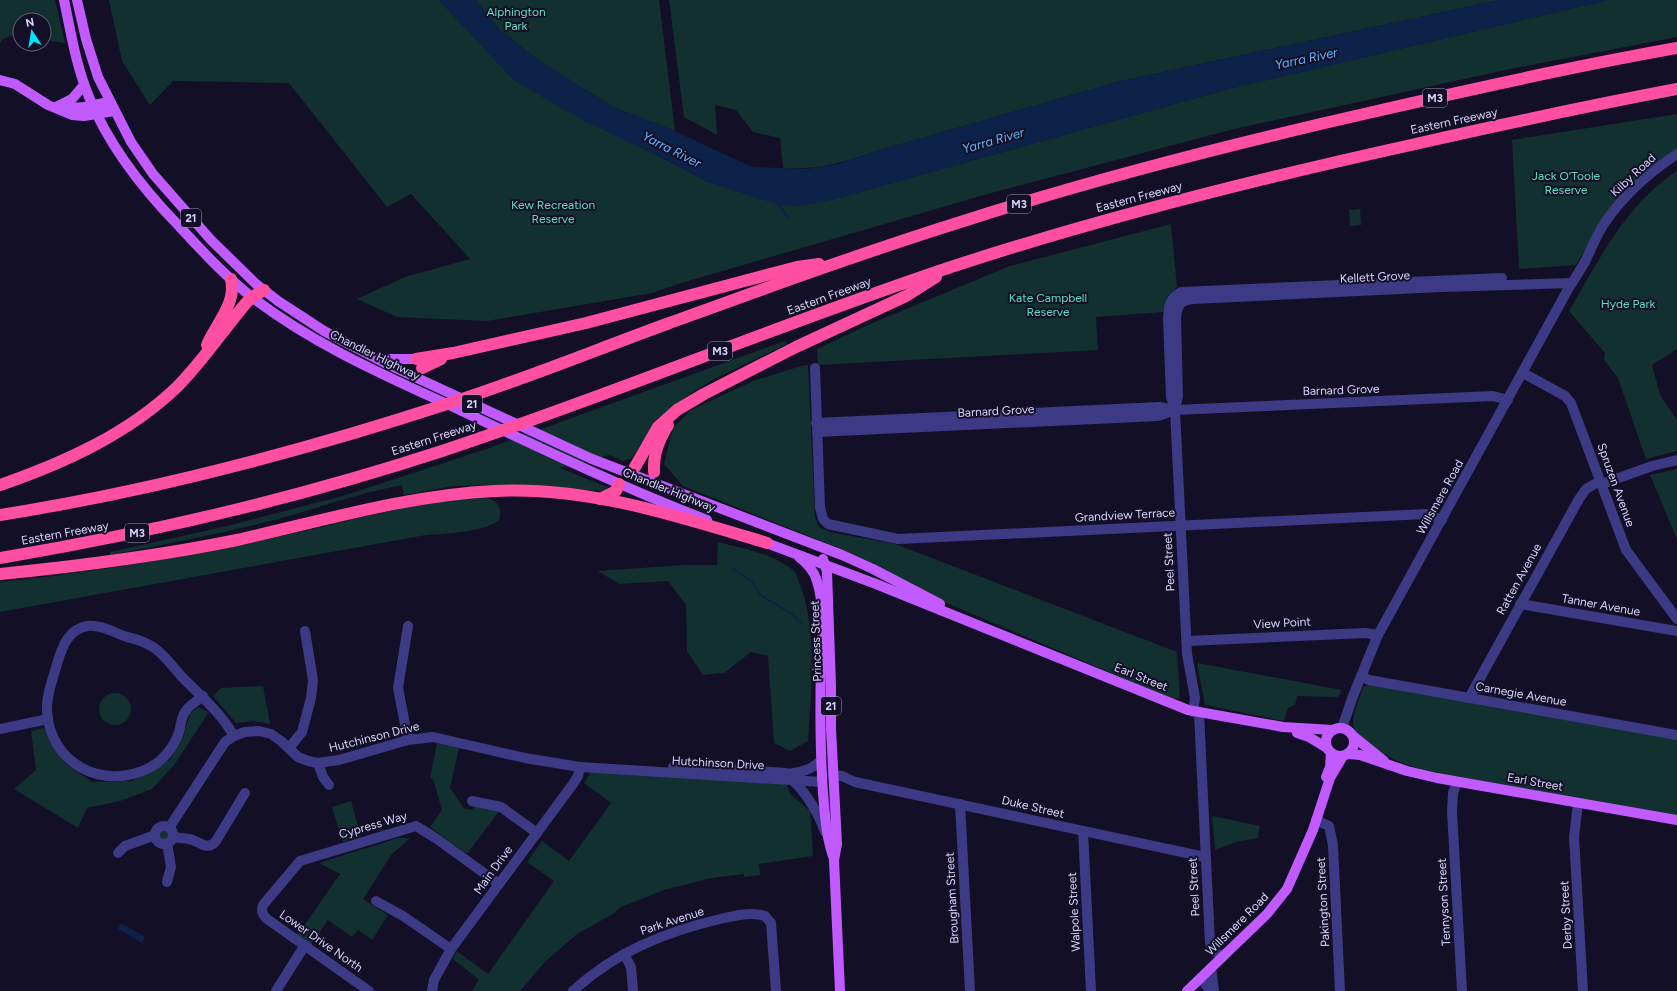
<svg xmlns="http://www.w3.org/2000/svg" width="1677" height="991" viewBox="0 0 1677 991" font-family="Figtree,sans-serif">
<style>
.green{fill:#12302f}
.water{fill:#0c2248}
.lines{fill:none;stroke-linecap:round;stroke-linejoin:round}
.stream{stroke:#0c2248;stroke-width:2}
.minor{stroke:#3d3a85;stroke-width:10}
.major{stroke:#c25bff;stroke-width:10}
.highway{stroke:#ff4fa3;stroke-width:12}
.labels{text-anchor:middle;stroke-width:4;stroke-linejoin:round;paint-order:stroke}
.shield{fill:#130f26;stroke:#9e99be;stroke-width:1}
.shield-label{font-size:11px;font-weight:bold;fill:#d9d4ff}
.park-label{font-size:12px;fill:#5fe0c0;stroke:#130f26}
.street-label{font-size:12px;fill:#d9d4ff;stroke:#130f26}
.water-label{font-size:13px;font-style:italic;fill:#62b6ff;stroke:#130f26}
</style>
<rect width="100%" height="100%" fill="#130f26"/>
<g class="green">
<path d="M 0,0 L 55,0 L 65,43 L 44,40 L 44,20 L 20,20 L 20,37 C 12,35 5,36 0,43 Z"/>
<polygon points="109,0 439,0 515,81 708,182 831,200 1228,89 1608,0 1677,0 1677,37 1515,68 1230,130 991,193 678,284 652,293 487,321 397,317 357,299 405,277 470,259 411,194 387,207 289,83 173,81 150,105 122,61"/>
<polygon points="476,0 659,0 675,131 613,107 538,60 499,29"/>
<path d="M 669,0 L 1500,0 L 1121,81 L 870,153 C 839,164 817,170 783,168 L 780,138 L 753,132 L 736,110 L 715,105 L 717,135 L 684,117 Z"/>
<polygon points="1677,114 1677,151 1591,239 1576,265 1519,269 1512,140"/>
<path d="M 1677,171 L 1677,349 L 1652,365 L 1660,395 L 1677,420 L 1677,451 L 1646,459 L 1618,378 L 1604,360 L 1605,353 L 1569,311 C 1599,260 1626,204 1677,171 Z"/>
<polygon points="1360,209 1361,225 1350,226 1349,210"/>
<polygon points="1171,224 1177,287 1166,298 1163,312 1096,317 1098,350 818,365 817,349 870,324 1010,266"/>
<path d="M 785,341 L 787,344 L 714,379 L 690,394 L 656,420 L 632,458 L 623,461 L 609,455 L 560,468 L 607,487 L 607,490 L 602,491 L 515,485 L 453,486 L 404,495 L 402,485 C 359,493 319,508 278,519 C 223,533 166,544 110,555 L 110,552 L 227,526 L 346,495 L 486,449 Z"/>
<polygon points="808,365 815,517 819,527 830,532 895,544 1177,652 1180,698 1172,699 937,599 877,565 829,544 683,486 664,464 673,428 691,410 753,381 801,366"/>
<polygon points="1677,469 1677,539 1650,475"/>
<path d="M 486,498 C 498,500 503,508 499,520 C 486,532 444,534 426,535 L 0,612 L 0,582 C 97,572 192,556 287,535 C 353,521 418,500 486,498 Z"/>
<path d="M 718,542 C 744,549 772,553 794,571 C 797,574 798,580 800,584 C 818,634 811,689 808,741 L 790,751 L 774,743 L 768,656 L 751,652 L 724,673 L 703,675 L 687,651 L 686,605 L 668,581 L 620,584 L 597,571 L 685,565 L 717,565 Z"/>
<polygon points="1197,663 1342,690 1338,697 1297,696 1295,705 1288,708 1284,721 1205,705"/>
<path d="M 1370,684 L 1677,739 L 1677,816 L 1448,775 C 1416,769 1393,763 1367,742 C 1361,737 1354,732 1353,723 C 1353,712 1360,698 1363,687 Z"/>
<polygon points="263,686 270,724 253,721 236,723 213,696 221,688"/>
<circle cx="115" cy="709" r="16"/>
<polygon points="198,707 209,712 174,765 152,789 120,801 87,808 78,828 14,789 36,770 31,731 44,728 50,742 65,763 92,782 132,781 165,761 169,761 183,737 190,714"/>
<polygon points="437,743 459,748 450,788 464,808 472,810 476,805 500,810 467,854 430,827 442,810 433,779 430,778"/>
<polygon points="591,772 786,782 790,794 810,811 813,856 759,864 760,875 744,877 744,874 711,878 664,890 621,907 613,914 577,934 545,962 520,991 472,991 479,980 453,959 457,951 488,974 554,881 527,862 542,841 569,861 611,803 584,783"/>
<polygon points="351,801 361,836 343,842 332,807"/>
<polygon points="1212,816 1260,826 1258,838 1236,842 1215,850"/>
<circle cx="164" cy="835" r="5"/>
<polygon points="398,838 410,838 391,855 363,899 388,915 372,940 358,930 352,937 328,920 309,948 295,939 340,874 319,863"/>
</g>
<g class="water">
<polygon points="439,0 476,0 499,29 538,60 613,107 670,129 752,167 806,169 839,164 870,153 1121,81 1500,0 1608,0 1228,89 831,200 801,206 780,205 708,182 663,158 584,121 515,81"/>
<polygon points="121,923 145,937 142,943 118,929"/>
</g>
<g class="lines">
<g class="stream">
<polyline points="777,202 789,219"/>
<polyline points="732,568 752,582 762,596 792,614 802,624"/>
</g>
<g class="minor">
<polyline points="815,368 820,507 823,519 828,524 898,539 1426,514 1442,520"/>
<polyline points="1523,373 1565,396 1571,403 1626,550 1677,619"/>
<path d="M 1175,408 L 1171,397 L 1168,318 C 1169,304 1169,299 1181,292 L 1502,278"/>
<polyline points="816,423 1159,407 1175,410 1493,396 1508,400"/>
<polyline points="817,432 1158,416 1175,410"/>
<polyline points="1602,484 1652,466 1677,460"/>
<polyline points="1520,604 1677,631"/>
<polyline points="1187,641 1365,633 1378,635"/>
<polyline points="1361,676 1369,680 1677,735"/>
<path d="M 203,696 C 197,701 189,705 185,712 C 181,717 181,726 179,732 C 174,747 163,761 149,768 C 103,791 50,764 47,711 C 46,695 53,679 57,664 C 62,648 67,630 87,626 C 100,624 115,633 127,637 C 136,639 145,642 153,647 C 164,654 173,667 182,677 C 201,696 220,712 234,736"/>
<polyline points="1469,698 1579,499 1586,489 1600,481"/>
<path d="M 1193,712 L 1195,698 L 1187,654 L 1175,410 L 1178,396 L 1176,318 C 1177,306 1180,300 1193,299 L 1441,287 L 1572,283"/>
<polyline points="1199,713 1210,943 1212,948 1222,958"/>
<path d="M 1342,728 L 1353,696 L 1378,635 L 1567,291 C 1573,281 1580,271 1586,260 C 1592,246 1597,234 1606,221 C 1624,195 1650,172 1677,154"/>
<polyline points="0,729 48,719"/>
<polyline points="408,740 398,688 408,626"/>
<polyline points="289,748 302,732 311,698 313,680 305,631"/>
<polyline points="318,763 323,777 329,785"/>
<polyline points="673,767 706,767 786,773"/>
<path d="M 788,774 C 801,772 812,770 821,760"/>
<polyline points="833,775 842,776 855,782 1205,857"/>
<path d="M 793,781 C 806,792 820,816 825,832"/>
<polyline points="1457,782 1453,793 1452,811 1462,991"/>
<polyline points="472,801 501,807 537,833"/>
<polyline points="1578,803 1574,837 1583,991"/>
<polyline points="960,804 970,991"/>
<polyline points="1316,820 1329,826 1333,845 1340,991"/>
<circle cx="164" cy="835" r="9"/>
<polyline points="169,828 225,742 234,736 245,732 259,731 271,734 281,741 298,757 308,761 318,763 339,760 408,740 433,737 525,758 580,767 822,782"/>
<polyline points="1083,831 1091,991"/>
<path d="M 173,837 C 178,838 184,838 189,839 C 200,841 207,852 216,841 L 245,793"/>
<polyline points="167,843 171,867 167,882"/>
<polyline points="118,853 125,846 155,835"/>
<polyline points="376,901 403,916 451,949"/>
<polyline points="624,954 631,967 633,991"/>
<polyline points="1211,968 1214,991"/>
<polyline points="1201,978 1210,991"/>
<polyline points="276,991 305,945"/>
<path d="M 369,991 L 267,919 C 262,914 261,911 263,905 L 300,861 L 416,826 L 437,839 L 499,884"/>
<polyline points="432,991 434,980 451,949 573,784 578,776 580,767"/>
<path d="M 573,991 C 615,952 665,932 720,919 C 734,916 752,911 765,916 L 771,923 L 776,991"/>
</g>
<g class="major">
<path d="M 64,0 C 71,33 76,66 89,97 C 109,146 141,187 178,225 C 202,251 225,276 253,298 C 317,347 391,378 464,412 C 544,450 624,488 707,520"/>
<polyline points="77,0 86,39 98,77 131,142 153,174 211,240 256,284 278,301 324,331 387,364 592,459 842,555 873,569 940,604"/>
<polyline points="0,80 15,84 48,105 72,115 84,116 114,111"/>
<polyline points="56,107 72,99 84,85"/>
<polyline points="60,109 84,107 109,102"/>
<polyline points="381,359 416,359"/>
<polyline points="761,541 876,584 1188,710 1283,727 1333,730"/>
<path d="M 799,557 C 807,563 814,571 817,581 C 825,606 822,639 821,665 C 820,708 820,750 823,793 C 825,815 826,837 834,859"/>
<polyline points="823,559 827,572 831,686 831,729 837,844 834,860 840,991"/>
<circle cx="1340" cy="742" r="14"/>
<polyline points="1297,733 1309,737 1327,748"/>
<polyline points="1353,736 1384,761"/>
<polyline points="1349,754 1360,755 1407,771 1437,778 1677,820"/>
<polyline points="1326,777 1330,767 1331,753"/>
<polyline points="1187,991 1267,914 1287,889 1313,830 1330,778 1343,756"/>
</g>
<g class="highway">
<path d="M 207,345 C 216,324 237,303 231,279"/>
<polyline points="416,359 453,353 586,323 797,267 819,264"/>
<polyline points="422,368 441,359"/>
<polyline points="635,467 658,427 677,410 704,394 796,347 906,296 936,277"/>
<path d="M 654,472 C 653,454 659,440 668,425"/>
<path d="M 0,485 C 64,463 128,434 177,387 C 203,361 223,330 247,302 L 252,297 L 264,290"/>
<polyline points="600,499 616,491 619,484"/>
<path d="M 0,515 C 153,491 303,451 450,403 C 522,380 593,351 664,325 C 766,288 867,251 970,219 C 1104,176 1240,142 1377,111 C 1476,88 1576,66 1677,48"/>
<path d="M 0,558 C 150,533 298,498 442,451 C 615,394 782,323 954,266 C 1104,217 1257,179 1411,145 C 1499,125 1588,106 1677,89"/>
<path d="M 0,574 C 80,566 159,556 237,540 C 322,521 408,495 495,491 C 588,486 680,517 767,543"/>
</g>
</g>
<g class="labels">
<g class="shield">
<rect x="1423" y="89" width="24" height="18" rx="3"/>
<rect x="1007" y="195" width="24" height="18" rx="3"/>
<rect x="181" y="209" width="20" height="18" rx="3"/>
<rect x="708" y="342" width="24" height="18" rx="3"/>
<rect x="462" y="395" width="20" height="18" rx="3"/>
<rect x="125" y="524" width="24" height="18" rx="3"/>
<rect x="821" y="697" width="20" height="18" rx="3"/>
</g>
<g class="shield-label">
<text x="1435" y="102">M3</text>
<text x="1019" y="208">M3</text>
<text x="191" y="222">21</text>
<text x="720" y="355">M3</text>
<text x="472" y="408">21</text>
<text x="137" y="537">M3</text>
<text x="831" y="710">21</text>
</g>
<g class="park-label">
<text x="516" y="16">Alphington<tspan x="516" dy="14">Park</tspan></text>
<text x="1566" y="180">Jack O'Toole<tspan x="1566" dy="14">Reserve</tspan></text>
<text x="553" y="209">Kew Recreation<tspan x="553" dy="14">Reserve</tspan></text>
<text x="1048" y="302">Kate Campbell<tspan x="1048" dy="14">Reserve</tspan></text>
<text x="1628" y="308">Hyde Park</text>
</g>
<g class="street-label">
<text transform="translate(1454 121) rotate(-12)" y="4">Eastern Freeway</text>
<text transform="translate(1633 175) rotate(-43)" y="4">Kilby Road</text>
<text transform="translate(1139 197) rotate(-15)" y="4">Eastern Freeway</text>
<text transform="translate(1375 277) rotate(-3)" y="4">Kellett Grove</text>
<text transform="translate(829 296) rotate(-20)" y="4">Eastern Freeway</text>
<text transform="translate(375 355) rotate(26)" y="4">Chandler Highway</text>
<text transform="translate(1341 390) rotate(-2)" y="4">Barnard Grove</text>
<text transform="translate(996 411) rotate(-3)" y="4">Barnard Grove</text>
<text transform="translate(434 438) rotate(-18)" y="4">Eastern Freeway</text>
<text transform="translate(1616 485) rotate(70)" y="4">Spruzen Avenue</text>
<text transform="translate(669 490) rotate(22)" y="4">Chandler Highway</text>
<text transform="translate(1440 497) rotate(-61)" y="4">Willsmere Road</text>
<text transform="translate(1125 515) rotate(-3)" y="4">Grandview Terrace</text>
<text transform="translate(65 533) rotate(-10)" y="4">Eastern Freeway</text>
<text transform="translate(1169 562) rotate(-93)" y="4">Peel Street</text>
<text transform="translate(1519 579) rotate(-61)" y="4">Ratten Avenue</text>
<text transform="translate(1601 605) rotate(10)" y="4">Tanner Avenue</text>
<text transform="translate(1282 623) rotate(-3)" y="4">View Point</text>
<text transform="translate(816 641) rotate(-92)" y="4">Princess Street</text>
<text transform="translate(1141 677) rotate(22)" y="4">Earl Street</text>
<text transform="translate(1521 694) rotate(10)" y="4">Carnegie Avenue</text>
<text transform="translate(374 737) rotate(-14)" y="4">Hutchinson Drive</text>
<text transform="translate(718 763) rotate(3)" y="4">Hutchinson Drive</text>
<text transform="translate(1535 782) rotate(10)" y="4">Earl Street</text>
<text transform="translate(1033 807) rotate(13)" y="4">Duke Street</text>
<text transform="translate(373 825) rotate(-16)" y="4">Cypress Way</text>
<text transform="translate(493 870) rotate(-54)" y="4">Main Drive</text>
<text transform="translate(1194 887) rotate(-93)" y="4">Peel Street</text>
<text transform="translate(952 898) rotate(-93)" y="4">Brougham Street</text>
<text transform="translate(1323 902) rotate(-93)" y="4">Pakington Street</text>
<text transform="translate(1444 902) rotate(-93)" y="4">Tennyson Street</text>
<text transform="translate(1074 912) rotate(-93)" y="4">Walpole Street</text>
<text transform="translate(1566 915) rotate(-93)" y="4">Derby Street</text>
<text transform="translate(672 921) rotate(-18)" y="4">Park Avenue</text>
<text transform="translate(1237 924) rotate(-45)" y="4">Willsmere Road</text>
<text transform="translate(321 941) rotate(35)" y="4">Lower Drive North</text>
</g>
<g class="water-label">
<text transform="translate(1306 58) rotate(-12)" y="5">Yarra River</text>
<text transform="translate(993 140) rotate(-16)" y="5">Yarra River</text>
<text transform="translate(672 149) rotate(27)" y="5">Yarra River</text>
</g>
</g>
<g transform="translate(32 32) rotate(348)"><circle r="19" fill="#130f26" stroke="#625e7d"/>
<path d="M0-3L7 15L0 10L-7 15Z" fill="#00e5ff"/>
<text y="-6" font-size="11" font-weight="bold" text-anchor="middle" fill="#d9d4ff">N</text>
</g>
</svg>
